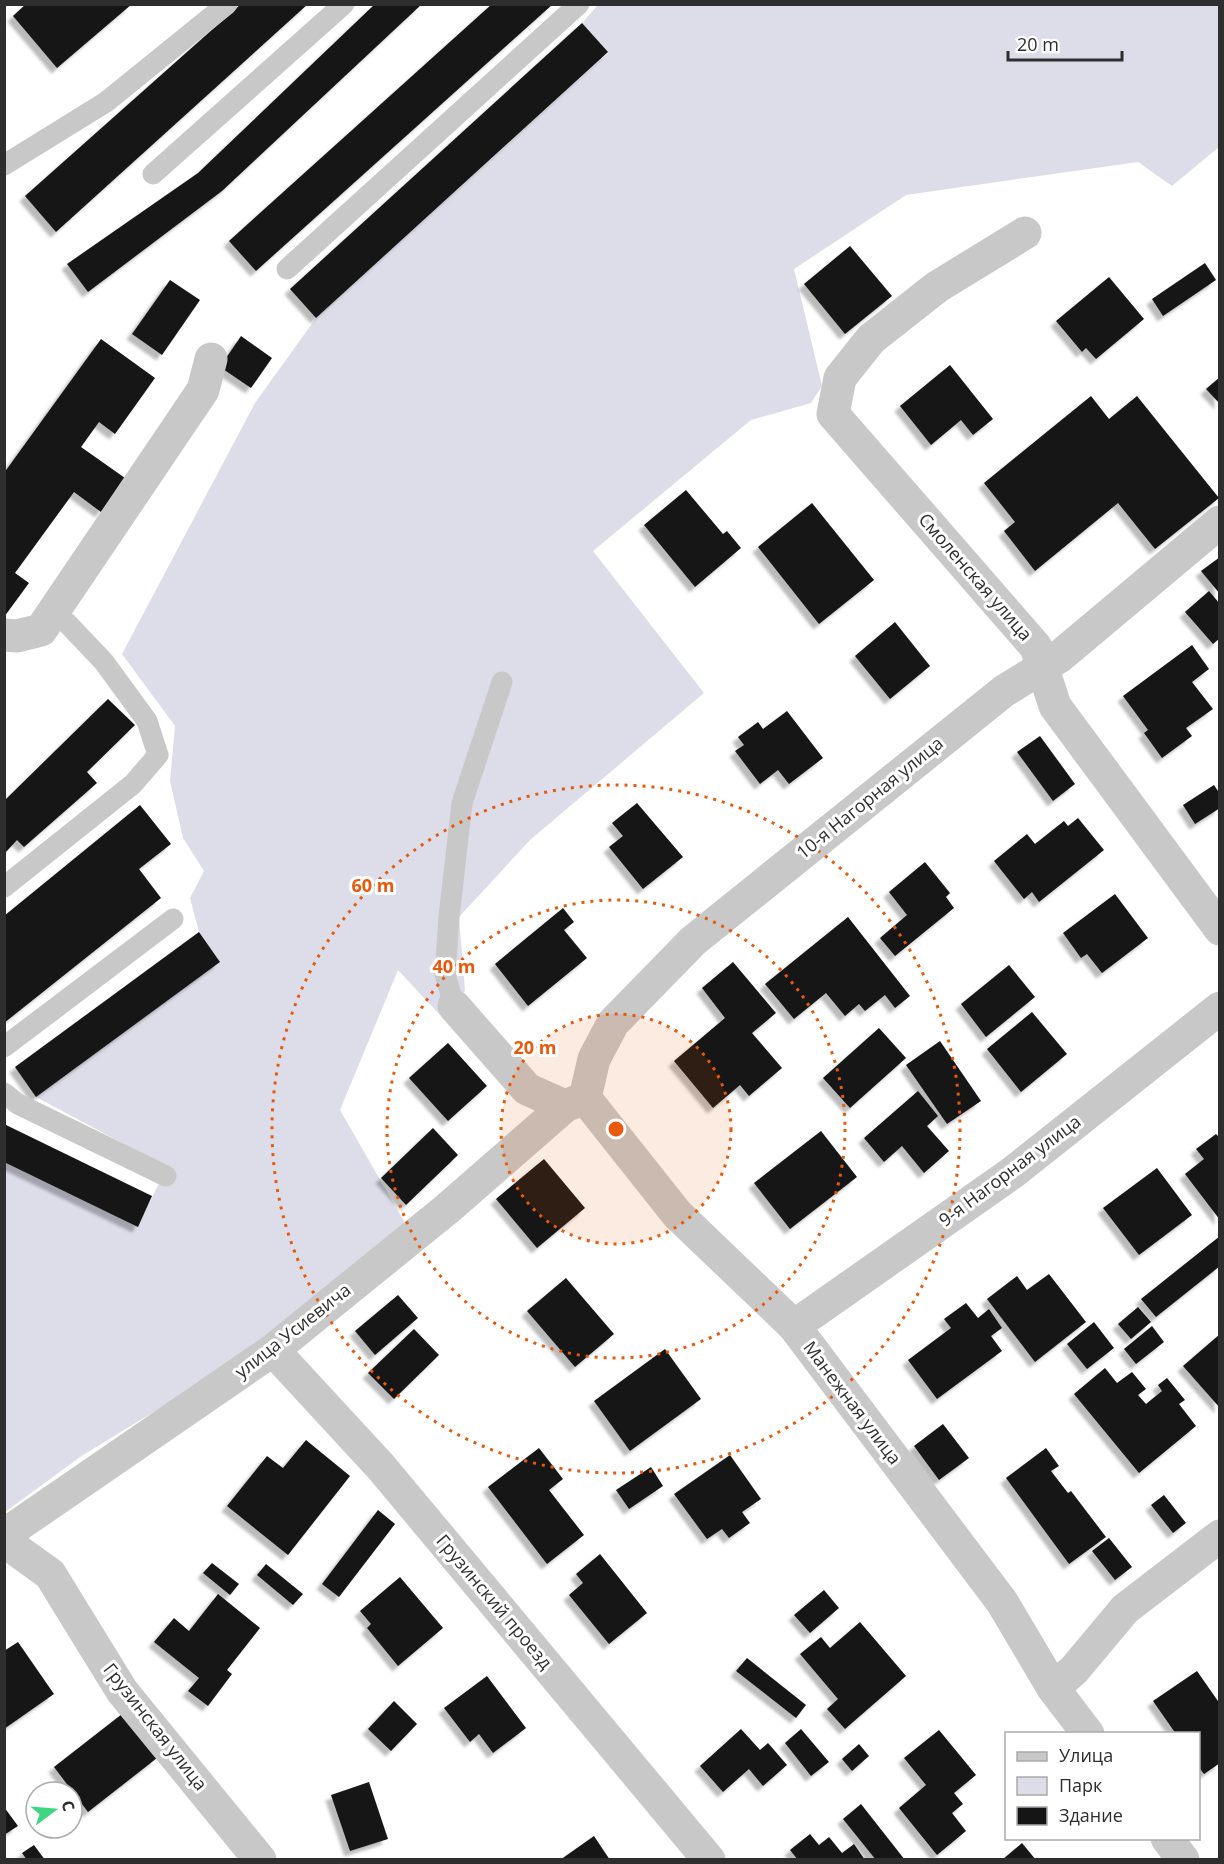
<svg xmlns="http://www.w3.org/2000/svg" width="1224" height="1864" viewBox="0 0 1224 1864" font-family="'Open Sans',sans-serif">
<style>
.green{fill:#ddddea}
.building{fill:#151515;filter:url(#shadow)}
.lines{fill:none;stroke-linecap:round;stroke-linejoin:round}
.service{stroke:#c8c8c8;stroke-width:21}
.minor{stroke:#c8c8c8;stroke-width:33}
.ring{fill:none;stroke:#e8590c;stroke-width:3;stroke-dasharray:3 6}
.labels{text-anchor:middle;stroke-width:6;stroke-linejoin:round;paint-order:stroke}
.street-label{font-size:18px;fill:#2e2e2e;stroke:#fff}
.centre{fill:#e8590c;stroke:#fff;stroke-width:3}
.ring-label{font-size:18px;text-anchor:middle;font-weight:bold;fill:#e8590c;stroke:#fff;stroke-width:6;stroke-linejoin:round;paint-order:stroke}
</style>
<defs>
<filter id="shadow"><feDropShadow dx="-5.5" dy="5.5" stdDeviation="1.5" flood-color="#0004"/></filter>
</defs>
<rect width="100%" height="100%" fill="#fff"/>
<polygon class="green" points="598,5 1219,5 1219,147 1172,186 1138,162 906,195 794,269 822,386 811,403 751,420 593,551 704,693 530,840 459,917 465,991 440,1015 398,970 340,1110 409,1230 206,1380 83,1455 5,1512 4,1162 138,1226 167,1167 36,1097 220,962 199,932 190,898 204,871 183,838 170,781 175,726 122,654 255,403 316,318 608,53 582,23"/>
<g class="building">
<polygon points="26,4 132,4 57,68 13,16"/>
<polygon points="241,4 308,4 56,232 25,196"/>
<polygon points="375,4 422,4 222,191 88,292 67,264 198,173"/>
<polygon points="492,4 553,4 256,271 229,241"/>
<polygon points="582,23 608,52 316,318 290,289"/>
<polygon points="850,246 892,296 845,334 804,284"/>
<polygon points="1205,263 1216,280 1163,316 1152,299"/>
<polygon points="1109,277 1144,319 1096,359 1086,348 1082,352 1056,321"/>
<polygon points="170,280 200,300 162,355 132,334"/>
<polygon points="241,336 272,358 251,388 220,367"/>
<polygon points="101,339 155,378 115,434 99,422 81,447 125,478 101,512 74,492 15,573 29,583 4,617 4,473"/>
<polygon points="950,365 993,419 973,435 961,420 931,445 900,406"/>
<polygon points="1220,377 1220,404 1206,389"/>
<polygon points="1091,396 1109,419 1137,396 1219,498 1155,549 1118,503 1035,571 1004,531 1015,522 984,483"/>
<polygon points="686,490 723,534 727,531 741,548 695,587 644,525"/>
<polygon points="812,503 874,580 819,624 758,547"/>
<polygon points="1220,557 1220,594 1201,571"/>
<polygon points="1209,591 1220,604 1220,638 1213,644 1185,612"/>
<polygon points="895,622 930,666 890,699 855,656"/>
<polygon points="1192,645 1209,669 1192,682 1213,709 1186,728 1192,736 1162,758 1144,733 1148,730 1123,696"/>
<polygon points="108,699 135,725 87,772 97,783 24,847 17,840 4,854 4,801"/>
<polygon points="787,711 823,758 789,784 778,770 760,784 735,751 744,745 738,737 758,722 763,729"/>
<polygon points="1040,736 1075,784 1053,801 1017,752"/>
<polygon points="1214,785 1220,794 1220,808 1195,824 1183,805"/>
<polygon points="637,803 683,857 643,889 609,847 623,836 612,823"/>
<polygon points="140,805 171,844 139,869 161,898 4,1023 4,916"/>
<polygon points="1078,818 1104,850 1039,902 1032,892 1024,899 994,861 1027,834 1035,844 1064,821 1068,826"/>
<polygon points="925,862 950,893 946,897 954,908 895,956 880,938 907,915 889,892"/>
<polygon points="1115,894 1148,938 1102,973 1087,954 1081,958 1063,933"/>
<polygon points="563,908 574,922 564,930 587,958 528,1006 495,964"/>
<polygon points="848,917 910,996 895,1008 885,995 865,1011 859,1004 845,1016 826,993 794,1019 765,984"/>
<polygon points="199,932 220,962 36,1097 15,1067"/>
<polygon points="733,962 776,1013 752,1033 782,1068 749,1096 740,1085 713,1108 674,1061 725,1018 702,988"/>
<polygon points="1009,965 1035,997 986,1037 961,1004"/>
<polygon points="1032,1012 1067,1054 1021,1092 987,1049"/>
<polygon points="879,1028 906,1058 850,1108 823,1078"/>
<polygon points="940,1041 981,1101 947,1124 906,1065"/>
<polygon points="448,1043 487,1086 448,1121 409,1078"/>
<polygon points="918,1091 938,1116 927,1126 949,1151 924,1173 902,1146 884,1162 864,1138"/>
<polygon points="4,1124 152,1196 138,1227 4,1162"/>
<polygon points="433,1128 458,1155 406,1205 381,1178"/>
<polygon points="821,1131 857,1177 790,1229 754,1183"/>
<polygon points="1216,1134 1220,1138 1220,1220 1185,1174 1204,1159 1196,1149"/>
<polygon points="544,1159 585,1208 537,1248 496,1199"/>
<polygon points="1157,1168 1192,1215 1139,1255 1103,1208"/>
<polygon points="1220,1236 1220,1266 1156,1317 1141,1299"/>
<polygon points="1049,1274 1086,1322 1035,1362 987,1299 1017,1276 1027,1290"/>
<polygon points="566,1278 614,1334 575,1367 527,1311"/>
<polygon points="398,1295 418,1318 375,1355 355,1331"/>
<polygon points="966,1303 978,1318 989,1309 1002,1328 991,1336 1002,1351 937,1399 908,1360 951,1328 944,1319"/>
<polygon points="1138,1307 1151,1322 1131,1339 1118,1324"/>
<polygon points="1094,1322 1114,1348 1087,1369 1067,1344"/>
<polygon points="1152,1326 1164,1342 1136,1364 1124,1349"/>
<polygon points="414,1329 439,1355 394,1399 368,1373"/>
<polygon points="1220,1334 1220,1408 1183,1366"/>
<polygon points="665,1349 701,1399 630,1451 594,1401"/>
<polygon points="1105,1368 1117,1383 1132,1372 1146,1389 1138,1395 1146,1404 1162,1391 1158,1385 1167,1378 1185,1400 1179,1404 1196,1426 1139,1473 1074,1394"/>
<polygon points="943,1424 969,1458 939,1480 914,1446"/>
<polygon points="306,1440 350,1476 288,1555 227,1506 267,1456 283,1468"/>
<polygon points="539,1448 563,1479 549,1490 584,1535 547,1564 488,1487"/>
<polygon points="1046,1448 1059,1466 1051,1471 1068,1493 1071,1491 1106,1537 1069,1564 1006,1478"/>
<polygon points="730,1455 761,1499 742,1512 750,1523 729,1538 722,1529 707,1539 674,1494"/>
<polygon points="651,1467 663,1486 629,1509 616,1490"/>
<polygon points="1164,1495 1186,1523 1173,1533 1151,1505"/>
<polygon points="378,1510 395,1524 339,1597 322,1584"/>
<polygon points="1109,1538 1132,1567 1115,1580 1092,1551"/>
<polygon points="600,1554 647,1613 609,1644 569,1595 583,1583 576,1574"/>
<polygon points="212,1563 239,1584 230,1595 203,1573"/>
<polygon points="266,1564 303,1594 293,1605 257,1575"/>
<polygon points="400,1577 443,1628 398,1666 367,1628 371,1624 360,1611"/>
<polygon points="824,1590 839,1608 810,1633 794,1615"/>
<polygon points="218,1594 260,1628 227,1670 232,1674 208,1706 188,1691 199,1678 154,1642 174,1618 189,1631"/>
<polygon points="860,1622 906,1676 845,1729 827,1709 838,1699 800,1654 821,1637 830,1648"/>
<polygon points="18,1642 54,1694 4,1729 4,1651"/>
<polygon points="747,1658 806,1705 796,1718 736,1671"/>
<polygon points="1197,1671 1220,1704 1220,1763 1204,1774 1198,1766 1198,1734 1176,1734 1153,1701"/>
<polygon points="487,1676 526,1728 493,1753 479,1734 470,1742 444,1708"/>
<polygon points="394,1701 417,1724 391,1751 368,1729"/>
<polygon points="122,1714 157,1758 88,1812 54,1767"/>
<polygon points="741,1729 760,1750 768,1743 787,1765 763,1786 749,1769 723,1792 700,1766"/>
<polygon points="801,1729 829,1762 811,1776 785,1743"/>
<polygon points="939,1730 976,1775 954,1793 963,1804 952,1813 966,1831 937,1855 899,1808 926,1785 904,1758"/>
<polygon points="859,1744 869,1756 852,1771 842,1759"/>
<polygon points="369,1782 388,1839 350,1851 331,1795"/>
<polygon points="861,1804 905,1860 876,1860 843,1819"/>
<polygon points="4,1807 18,1826 4,1835"/>
<polygon points="810,1834 819,1845 829,1837 842,1853 854,1844 865,1860 798,1860 790,1850"/>
<polygon points="594,1836 610,1860 560,1860"/>
<polygon points="1022,1843 1036,1860 1002,1860"/>
<polygon points="34,1845 45,1860 27,1860 22,1853"/>
</g>
<g class="lines">
<g class="service">
<polyline points="4,165 106,102 227,4"/>
<polyline points="153,174 344,4"/>
<polyline points="287,269 579,4"/>
<polyline points="4,887 133,784 158,755 147,721 104,662 67,623 53,613"/>
<polyline points="454,1006 445,974 449,917 462,803 502,682"/>
<polyline points="4,1047 173,919"/>
<polyline points="4,1093 18,1104 166,1176"/>
</g>
<g class="minor">
<polyline points="1025,233 937,287 871,339 840,378 833,414 1036,647 1055,706 1220,929"/>
<polyline points="4,635 17,636 41,630 203,390 211,359"/>
<polyline points="454,1006 527,1089 565,1106"/>
<polyline points="585,1098 677,1214 794,1326 1002,1602 1053,1688 1088,1734"/>
<polyline points="794,1326 1012,1173 1220,1008"/>
<polyline points="273,1350 381,1467 709,1860"/>
<polyline points="4,1535 273,1350 447,1209 565,1106 585,1098 594,1059 613,1023 693,941 1004,691 1059,657 1220,522"/>
<polyline points="4,1541 50,1574 122,1691 260,1860"/>
<polyline points="1053,1688 1074,1670 1125,1609 1220,1536"/>
<polyline points="1167,1838 1183,1860"/>
</g>
</g>
<circle cx="616" cy="1129" r="115" fill="#e8590c" fill-opacity=".12"/>
<g class="ring">
<circle cx="616" cy="1129" r="115"/>
<circle cx="616" cy="1129" r="229"/>
<circle cx="616" cy="1129" r="344"/>
</g>
<g class="labels">
<g class="street-label">
<text transform="translate(975 577) rotate(49)" y="6">Смоленская улица</text>
<text transform="translate(870 798) rotate(-39)" y="6">10-я Нагорная улица</text>
<text transform="translate(1010 1171) rotate(-37)" y="6">9-я Нагорная улица</text>
<text transform="translate(293 1331) rotate(-38)" y="6">улица Усиевича</text>
<text transform="translate(852 1403) rotate(53)" y="6">Манежная улица</text>
<text transform="translate(494 1602) rotate(50)" y="6">Грузинский проезд</text>
<text transform="translate(155 1727) rotate(52)" y="6">Грузинская улица</text>
</g>
</g>
<circle cx="616" cy="1129" r="9" class="centre"/>
<g class="ring-label">
<text x="373" y="892">60 m</text>
<text x="454" y="973">40 m</text>
<text x="535" y="1054">20 m</text>
</g>
<rect width="1224" height="1864" fill="none" stroke="#2e2e2e" stroke-width="12"/>
<rect x="1005" y="1732" width="195" height="108" fill="#ffffff" stroke="#ababab" stroke-width="1.5"/>
<rect x="1017" y="1752" width="30" height="9" fill="#c8c8c8" stroke="#ababab" stroke-width="1.5"/>
<text x="1059" y="1762" font-size="18" fill="#2e2e2e">Улица</text>
<rect x="1017" y="1777" width="30" height="18" fill="#ddddea" stroke="#ababab" stroke-width="1.5"/>
<text x="1059" y="1792" font-size="18" fill="#2e2e2e">Парк</text>
<rect x="1017" y="1807" width="30" height="18" fill="#151515" stroke="#ababab" stroke-width="1.5"/>
<text x="1059" y="1822" font-size="18" fill="#2e2e2e">Здание</text>
<g transform="translate(54 1810) rotate(74)"><circle r="28" fill="#ffffff" stroke="#ababab" stroke-width="1.5"/>
<path d="M0-4.5L10 22L0 15L-10 22Z" fill="#3fd682"/>
<text y="-9" font-size="16" font-weight="bold" text-anchor="middle" fill="#2e2e2e">С</text>
</g>
<path d="M1008 51v9h114v-9" fill="none" stroke="#2e2e2e" stroke-width="3"/>
<text x="1017" y="51" font-size="18" fill="#2e2e2e" stroke="#ffffff" stroke-width="4.5" paint-order="stroke">20 m</text>
</svg>
